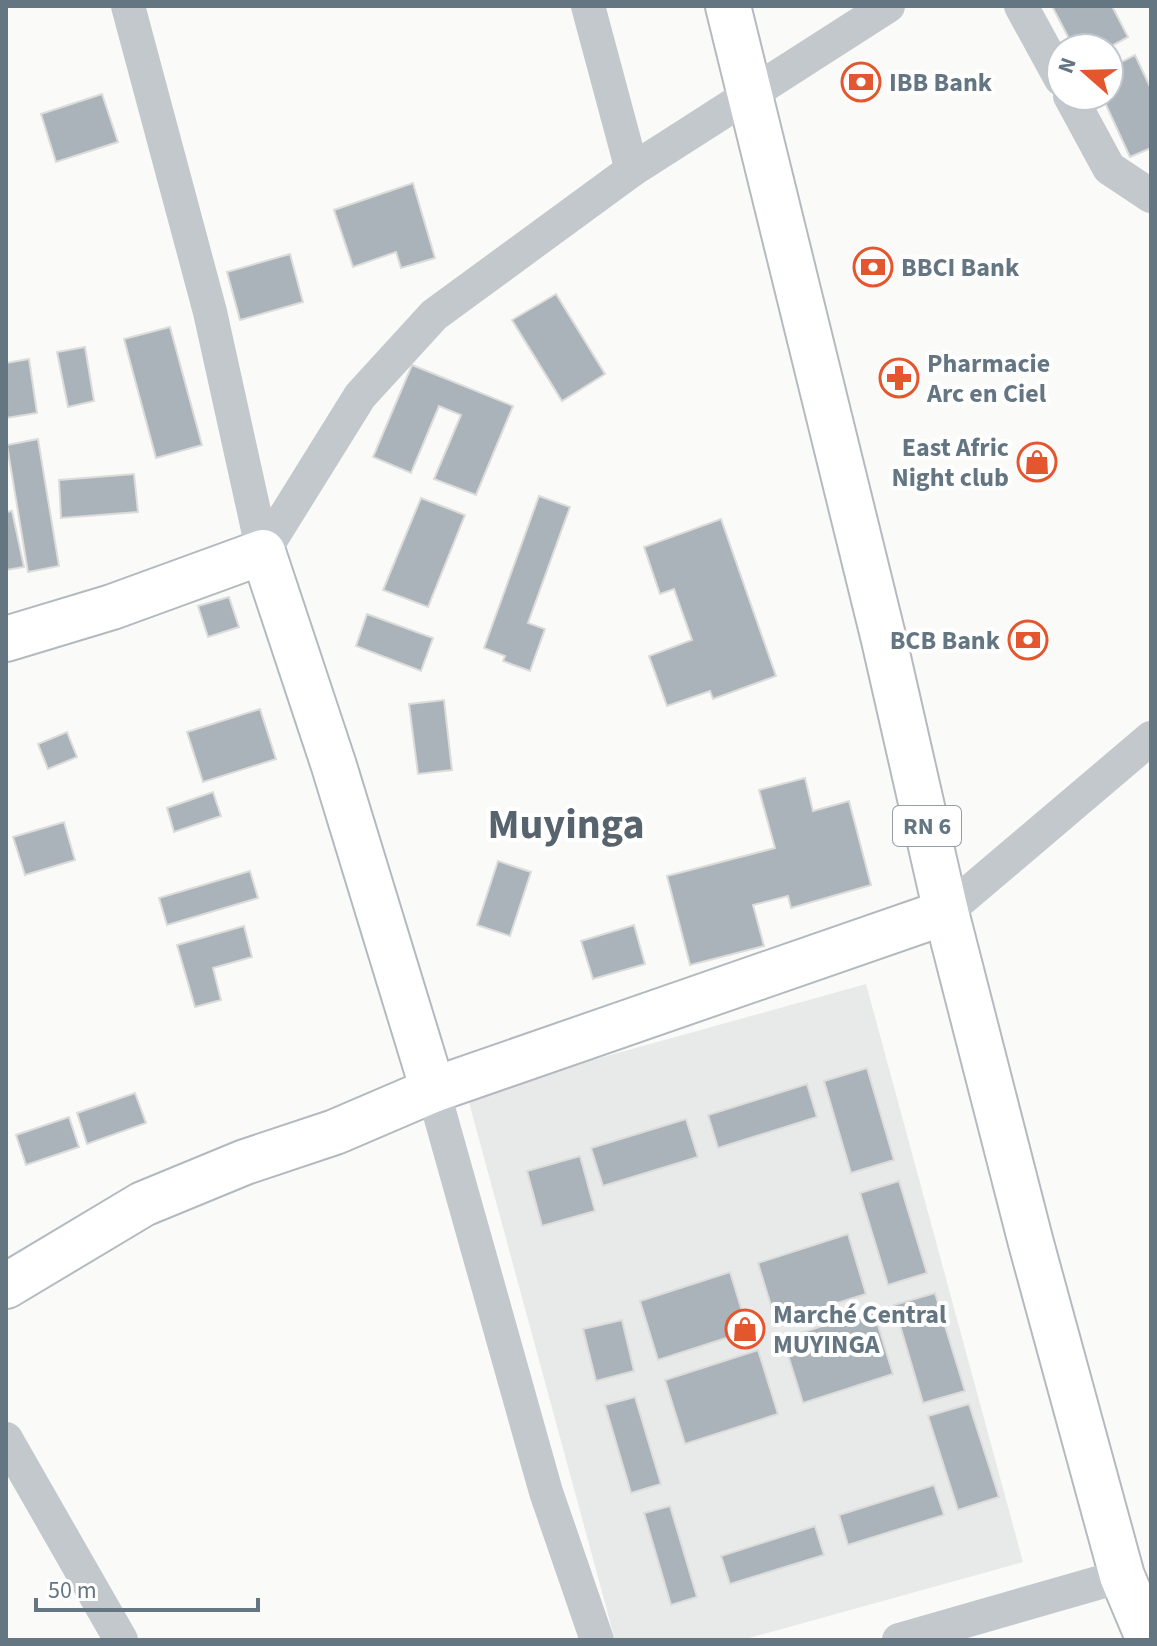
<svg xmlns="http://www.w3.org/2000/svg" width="1157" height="1646" viewBox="0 0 1157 1646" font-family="'Source Sans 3',sans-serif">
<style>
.built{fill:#e8e9e9}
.building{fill:#aab3b9;stroke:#dcdcda;stroke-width:2}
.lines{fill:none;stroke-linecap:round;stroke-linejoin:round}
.secondary-casing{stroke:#b3babf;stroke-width:48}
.primary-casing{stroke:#b5babe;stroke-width:48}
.street{stroke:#c3c8cc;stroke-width:34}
.secondary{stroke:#fff;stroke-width:44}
.primary{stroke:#fff;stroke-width:44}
.labels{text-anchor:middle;stroke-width:8;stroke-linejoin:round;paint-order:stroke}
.shield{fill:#fff;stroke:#939fa8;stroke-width:2}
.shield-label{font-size:24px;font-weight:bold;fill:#657683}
.poi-label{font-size:26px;font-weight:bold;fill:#657683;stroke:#fff;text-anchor:start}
.town-label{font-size:42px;font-weight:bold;fill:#57646e;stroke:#fff}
</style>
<rect width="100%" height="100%" fill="#fafaf8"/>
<polygon class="built" points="866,984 1023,1562 742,1640 615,1640 467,1095"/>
<g class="building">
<polygon points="1052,6 1112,6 1128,37 1108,48 1074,48"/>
<polygon points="1135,55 1151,89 1151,148 1130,157 1102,96 1109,96 1109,68"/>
<polygon points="102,94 118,142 56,162 41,114"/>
<polygon points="413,183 435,258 401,268 396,252 353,267 334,210"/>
<polygon points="290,254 303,302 240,320 227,272"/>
<polygon points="556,294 605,374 562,401 512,320"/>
<polygon points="170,327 202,445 156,458 124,339"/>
<polygon points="85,347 94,401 68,407 57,352"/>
<polygon points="29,359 37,413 6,418 6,363"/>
<polygon points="412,365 513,406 476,495 434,479 461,415 439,406 411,473 373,457"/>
<polygon points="38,439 59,566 28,572 7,445"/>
<polygon points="134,474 138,512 61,518 59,480"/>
<polygon points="539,496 570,507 528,623 545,629 530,671 503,661 505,656 484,648"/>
<polygon points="421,498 465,515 428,607 383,590"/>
<polygon points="12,511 24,567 6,570 6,512"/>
<polygon points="721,519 776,676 713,699 710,691 667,706 649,656 692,640 674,589 660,594 644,547"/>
<polygon points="229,597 239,627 208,637 198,606"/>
<polygon points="367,614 433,638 421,671 356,646"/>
<polygon points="444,700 452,770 418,774 409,704"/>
<polygon points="260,709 276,759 203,782 187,732"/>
<polygon points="67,732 77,757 48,769 38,744"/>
<polygon points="805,778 813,811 849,801 871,885 791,908 788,896 753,905 764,946 690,965 667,876 775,848 759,790"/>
<polygon points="213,792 221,816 174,832 167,808"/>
<polygon points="64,822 75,860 25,875 13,837"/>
<polygon points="498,861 531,872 510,936 477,925"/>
<polygon points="250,871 258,898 167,925 159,898"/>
<polygon points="634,925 645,964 593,979 581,941"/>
<polygon points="244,926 252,957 213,968 221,1000 195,1007 177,945"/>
<polygon points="867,1068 894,1160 851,1173 824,1081"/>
<polygon points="807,1084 817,1117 718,1148 708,1115"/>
<polygon points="135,1093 146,1123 87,1144 77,1113"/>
<polygon points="69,1117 79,1147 26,1165 16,1135"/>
<polygon points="686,1119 698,1157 603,1186 591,1148"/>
<polygon points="580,1156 595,1211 542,1226 527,1171"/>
<polygon points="899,1181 927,1273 888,1285 860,1193"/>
<polygon points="848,1234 866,1294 776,1322 758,1263"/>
<polygon points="730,1272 748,1331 658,1360 640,1301"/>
<polygon points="935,1293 965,1391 923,1403 894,1305"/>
<polygon points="873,1309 893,1374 803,1403 783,1339"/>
<polygon points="622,1320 634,1371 596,1381 583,1329"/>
<polygon points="758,1350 778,1414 685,1444 665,1380"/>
<polygon points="635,1397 661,1484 631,1493 605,1405"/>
<polygon points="969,1404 999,1497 958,1510 928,1416"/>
<polygon points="934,1485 944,1515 848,1545 839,1515"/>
<polygon points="670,1506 697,1597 671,1605 644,1513"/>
<polygon points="815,1526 824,1555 730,1584 721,1556"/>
</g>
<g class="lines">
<g class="secondary-casing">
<g id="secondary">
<polyline points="6,639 112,607 263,552 334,766 433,1090"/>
<polyline points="6,1286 143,1204 245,1162 335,1132 433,1090 946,912"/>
</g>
</g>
<g class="primary-casing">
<polyline id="primary" points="728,6 884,640 946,912 1031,1243 1122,1576 1149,1640"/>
</g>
<g class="street">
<polyline points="128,6 210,312 263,552"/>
<polyline points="588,6 632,170"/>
<polyline points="1021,6 1061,79"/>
<polyline points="1070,96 1109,168 1151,196"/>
<polyline points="263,552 360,396 434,315 632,170 888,6"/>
<polyline points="946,912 1151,738"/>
<polyline points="433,1090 546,1492 597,1640"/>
<polyline points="6,1439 121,1640"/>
<polyline points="899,1640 1122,1576"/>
</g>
<use href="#secondary" class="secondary"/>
<use href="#primary" class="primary"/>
</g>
<defs>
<g id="bank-ring" transform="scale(2)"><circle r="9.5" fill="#fff" stroke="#e4572e" stroke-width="1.5"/><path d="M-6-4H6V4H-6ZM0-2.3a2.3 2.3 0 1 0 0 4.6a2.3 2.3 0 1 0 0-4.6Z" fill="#e4572e"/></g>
<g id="pharmacy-ring" transform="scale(2)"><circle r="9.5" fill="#fff" stroke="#e4572e" stroke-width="1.5"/><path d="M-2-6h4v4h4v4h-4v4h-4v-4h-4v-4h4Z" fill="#e4572e"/></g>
<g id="shop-ring" transform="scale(2)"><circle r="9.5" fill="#fff" stroke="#e4572e" stroke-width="1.5"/><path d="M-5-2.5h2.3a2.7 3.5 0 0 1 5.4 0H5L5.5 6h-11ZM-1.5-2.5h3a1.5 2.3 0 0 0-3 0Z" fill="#e4572e"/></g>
</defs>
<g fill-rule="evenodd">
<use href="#bank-ring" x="861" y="82"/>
<use href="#bank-ring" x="873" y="267"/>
<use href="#pharmacy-ring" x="899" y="378"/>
<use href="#shop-ring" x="1037" y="462"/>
<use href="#bank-ring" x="1028" y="640"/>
<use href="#shop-ring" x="745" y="1329"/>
</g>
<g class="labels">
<rect class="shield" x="893" y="806" width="68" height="40" rx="6"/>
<g class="shield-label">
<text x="927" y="834">RN 6</text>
</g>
<g class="poi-label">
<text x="889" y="91">IBB Bank</text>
<text x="901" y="276">BBCI Bank</text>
<text x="927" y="372">Pharmacie<tspan x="927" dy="30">Arc en Ciel</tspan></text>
<text x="1009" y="456" text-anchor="end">East Afric<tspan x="1009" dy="30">Night club</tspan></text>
<text x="1000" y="649" text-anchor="end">BCB Bank</text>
<text x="773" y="1323">Marché Central<tspan x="773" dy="30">MUYINGA</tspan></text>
</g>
<g class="town-label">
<text x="566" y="838">Muyinga</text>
</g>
</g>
<rect width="1157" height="1646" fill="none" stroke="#657683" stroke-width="16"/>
<g transform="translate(1085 72) rotate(290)"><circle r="38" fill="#ffffff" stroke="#c1c8cd" stroke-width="2"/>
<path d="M0-6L14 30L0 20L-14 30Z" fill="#e4572e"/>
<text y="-12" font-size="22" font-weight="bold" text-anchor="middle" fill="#657683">N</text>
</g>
<path d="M36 1598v12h222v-12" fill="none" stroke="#657683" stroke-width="4"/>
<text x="48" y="1598" font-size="24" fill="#657683" stroke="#ffffff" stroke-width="6" paint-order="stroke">50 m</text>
</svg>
